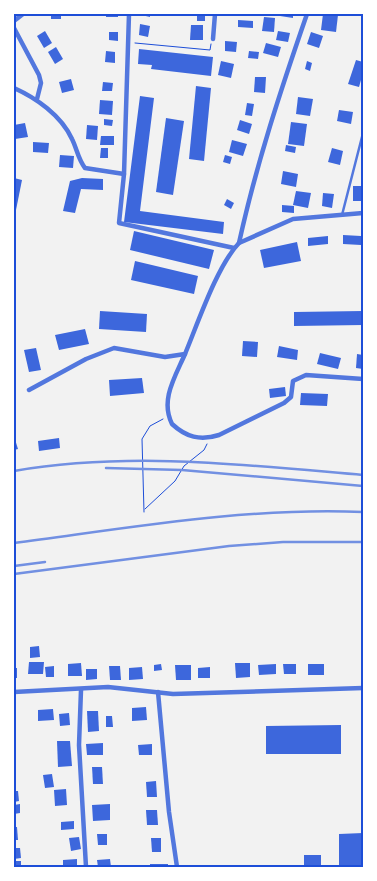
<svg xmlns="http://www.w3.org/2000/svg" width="377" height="881" viewBox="0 0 377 881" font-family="'Exo 2',sans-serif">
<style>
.building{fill:#3d67dc}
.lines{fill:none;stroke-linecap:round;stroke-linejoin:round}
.path{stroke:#1d4ed8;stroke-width:1}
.service{stroke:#5277de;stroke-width:2.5}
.minor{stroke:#5277de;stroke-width:4.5}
.rail{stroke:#7290e2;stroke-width:2.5}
.neatline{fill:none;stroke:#1d4ed8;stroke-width:2}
</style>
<rect width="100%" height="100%" fill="#f2f2f2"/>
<g class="building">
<rect x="51" y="14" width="10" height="5"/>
<rect x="106" y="14" width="12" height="3"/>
<polygon points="137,14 150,14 150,17"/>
<rect x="197" y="14" width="8" height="7"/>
<polygon points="281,14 293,14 293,18 280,16"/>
<polygon points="323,14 338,15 336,32 321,30"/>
<polygon points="264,17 275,18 274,32 262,31"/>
<polygon points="238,20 253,21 253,28 238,27"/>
<polygon points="140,24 150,26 148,37 139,35"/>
<polygon points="191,25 203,25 203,40 190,40"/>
<polygon points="45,31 52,43 44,48 37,36"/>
<polygon points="278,31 290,33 288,42 276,40"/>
<polygon points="109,32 118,32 118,41 109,40"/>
<polygon points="311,32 323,36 319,48 307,44"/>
<polygon points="225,41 237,42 236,52 225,51"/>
<polygon points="266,43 281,47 278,57 263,53"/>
<polygon points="56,47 63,59 55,64 48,52"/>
<polygon points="139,49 213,57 211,76 151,69 152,65 138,64"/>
<polygon points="106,51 115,52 115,63 105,62"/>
<polygon points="249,51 259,52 258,59 248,58"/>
<polygon points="356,60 363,62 363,73 359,87 348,84"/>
<polygon points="221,61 234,64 231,78 218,75"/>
<polygon points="307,61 312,63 310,71 305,69"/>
<polygon points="255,77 266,77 265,93 254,92"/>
<polygon points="71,79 74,90 62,93 59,82"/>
<polygon points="103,82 113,83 112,91 102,91"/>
<polygon points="196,86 211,88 204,161 189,159"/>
<polygon points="140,96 154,98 140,211 224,222 223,234 124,222"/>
<polygon points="298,97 313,99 310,116 296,114"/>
<polygon points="100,100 113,101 112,115 99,114"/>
<polygon points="247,103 254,104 252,116 245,115"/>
<polygon points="339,110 353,112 351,124 337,121"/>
<polygon points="166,118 184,121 173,195 156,192"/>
<polygon points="104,119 113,120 112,126 104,125"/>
<polygon points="240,120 252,124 249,134 237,130"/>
<polygon points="291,122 307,124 304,146 288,144"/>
<polygon points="25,123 28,137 15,139 14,125"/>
<polygon points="87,125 98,126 97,140 86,139"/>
<polygon points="101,136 114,136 114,145 100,145"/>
<polygon points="232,140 247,144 243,156 229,152"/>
<polygon points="33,142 49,143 48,153 33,152"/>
<polygon points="286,145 296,147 295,153 285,151"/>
<polygon points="101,148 108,148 108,158 100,158"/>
<polygon points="332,148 343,151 340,165 328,162"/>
<polygon points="60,155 74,156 73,168 59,167"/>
<polygon points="225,155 232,157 230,164 223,162"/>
<polygon points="283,171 298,174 296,187 281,184"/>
<polygon points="14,178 22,180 15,215 14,215"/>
<polygon points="82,178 103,179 103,190 81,189 75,213 63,211 70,181"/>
<rect x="353" y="186" width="10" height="15"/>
<polygon points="296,191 311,193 308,208 293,205"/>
<polygon points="323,193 334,194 332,208 322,206"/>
<polygon points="227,199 234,203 231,209 224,205"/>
<polygon points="282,205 294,206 294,213 282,212"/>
<polygon points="134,231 214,250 209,269 130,250"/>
<polygon points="343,235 361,236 361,245 343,244"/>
<polygon points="328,236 328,244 308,246 308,238"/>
<polygon points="297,242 301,261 264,268 260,250"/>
<polygon points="135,261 198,276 194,294 131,280"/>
<polygon points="100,311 147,314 146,332 99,329"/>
<polygon points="363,311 363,325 294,326 294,312"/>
<polygon points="85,329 89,344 59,350 55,335"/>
<polygon points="243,341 258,342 257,357 242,356"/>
<polygon points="279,346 298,350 297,360 277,357"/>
<polygon points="36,348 41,370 29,372 24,350"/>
<polygon points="320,353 341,358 338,369 317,364"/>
<polygon points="357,354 363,355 363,369 356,368"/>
<polygon points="142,378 144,393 110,396 109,380"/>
<polygon points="285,387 286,396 270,398 269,389"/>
<polygon points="301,393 328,394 327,406 300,405"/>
<polygon points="14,436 18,449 14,450"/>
<polygon points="59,438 60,448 39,451 38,441"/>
<polygon points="39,646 40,657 30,658 30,647"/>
<polygon points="29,662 44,662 43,674 28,674"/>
<polygon points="81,663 82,676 68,676 68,664"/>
<polygon points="235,663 250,663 250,677 236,678"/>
<polygon points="161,664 162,670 154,671 154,665"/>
<polygon points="276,664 276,674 259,675 258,665"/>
<polygon points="283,664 296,664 296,674 284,674"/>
<rect x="308" y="664" width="16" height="11"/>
<polygon points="175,665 191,665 191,680 176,680"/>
<polygon points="54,666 54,677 46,677 45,667"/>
<polygon points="109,666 120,666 121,680 110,680"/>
<polygon points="142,667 143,679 129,680 129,668"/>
<polygon points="210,667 210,678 198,678 198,668"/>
<rect x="14" y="668" width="3" height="10"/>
<polygon points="86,669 97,669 97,679 86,680"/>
<polygon points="146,707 147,720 132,721 132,708"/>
<polygon points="53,709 54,720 38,721 38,710"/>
<polygon points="87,711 98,711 99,731 88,732"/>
<polygon points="69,713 70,725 60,726 59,714"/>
<polygon points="106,716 112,716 113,727 106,727"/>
<polygon points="341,725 341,754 266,754 266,726"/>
<polygon points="57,741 70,741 72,766 58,767"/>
<polygon points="103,743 103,755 87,755 86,744"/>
<polygon points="152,744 152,755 139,755 138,745"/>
<polygon points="92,767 102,767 103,784 93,784"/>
<polygon points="52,774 54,787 45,788 43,775"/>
<polygon points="156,781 157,797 147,797 146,782"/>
<polygon points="66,789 67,805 55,806 54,790"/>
<polygon points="14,791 18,791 19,801 14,802"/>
<polygon points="20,804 20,813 14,814 14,805"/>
<polygon points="110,804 110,820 93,821 92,805"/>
<polygon points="146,810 157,810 158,825 147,825"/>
<polygon points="74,821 74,829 61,830 61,822"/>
<polygon points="14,827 17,827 18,840 14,840"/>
<polygon points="363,833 363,867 339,867 339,834"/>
<polygon points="97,834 107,834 107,845 98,845"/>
<polygon points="79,837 81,849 71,851 69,838"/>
<polygon points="151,838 161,838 161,852 152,852"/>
<polygon points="14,848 20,848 21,858 14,859"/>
<rect x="304" y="855" width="17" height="12"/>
<polygon points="77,859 77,867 63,867 63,860"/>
<polygon points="110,859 111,867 98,867 97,860"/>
<rect x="14" y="861" width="7" height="6"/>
<rect x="150" y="864" width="18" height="3"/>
</g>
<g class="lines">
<g class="path">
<polyline points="135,43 210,50 211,44"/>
<polyline points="145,509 175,481 184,466 204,450 207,444"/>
<polyline points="144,512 142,439 150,426 163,419"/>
</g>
<polyline class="service" points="342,215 363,133"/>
<g class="minor">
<polyline points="129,14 124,174 119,223 234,248"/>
<polyline points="14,21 23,14"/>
<polyline points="14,28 39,75 41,83 37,99"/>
<polyline points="213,39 215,14"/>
<path d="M 14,88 C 36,98 61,115 72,139 C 77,149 78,159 85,168 L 124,174"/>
<path d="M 239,243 C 256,165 281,89 307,14"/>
<path d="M 185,354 C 175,377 160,400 172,424 C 186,437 200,441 219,435 L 284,403 L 291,397 L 293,381 L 306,375 L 363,379"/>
<path d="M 29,390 L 86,359 L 114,348 L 165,357 L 185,354 C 198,323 217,266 239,243 L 293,219 L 363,213"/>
<polyline points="81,690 79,745 86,867"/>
<polyline points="14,692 108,687 173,694 363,688"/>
<polyline points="158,692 169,812 177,867"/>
</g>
<g class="rail">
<polyline points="106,468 182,470 363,486"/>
<path d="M 14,471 C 130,451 247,465 363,475"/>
<path d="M 14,543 C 129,528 246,507 363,512"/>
<polyline points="14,566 45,562"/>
<polyline points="14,574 229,546 283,542 363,542"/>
</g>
</g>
<rect width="377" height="881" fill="none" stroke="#ffffff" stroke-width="30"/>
<rect x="15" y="15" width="347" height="851" class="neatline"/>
</svg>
